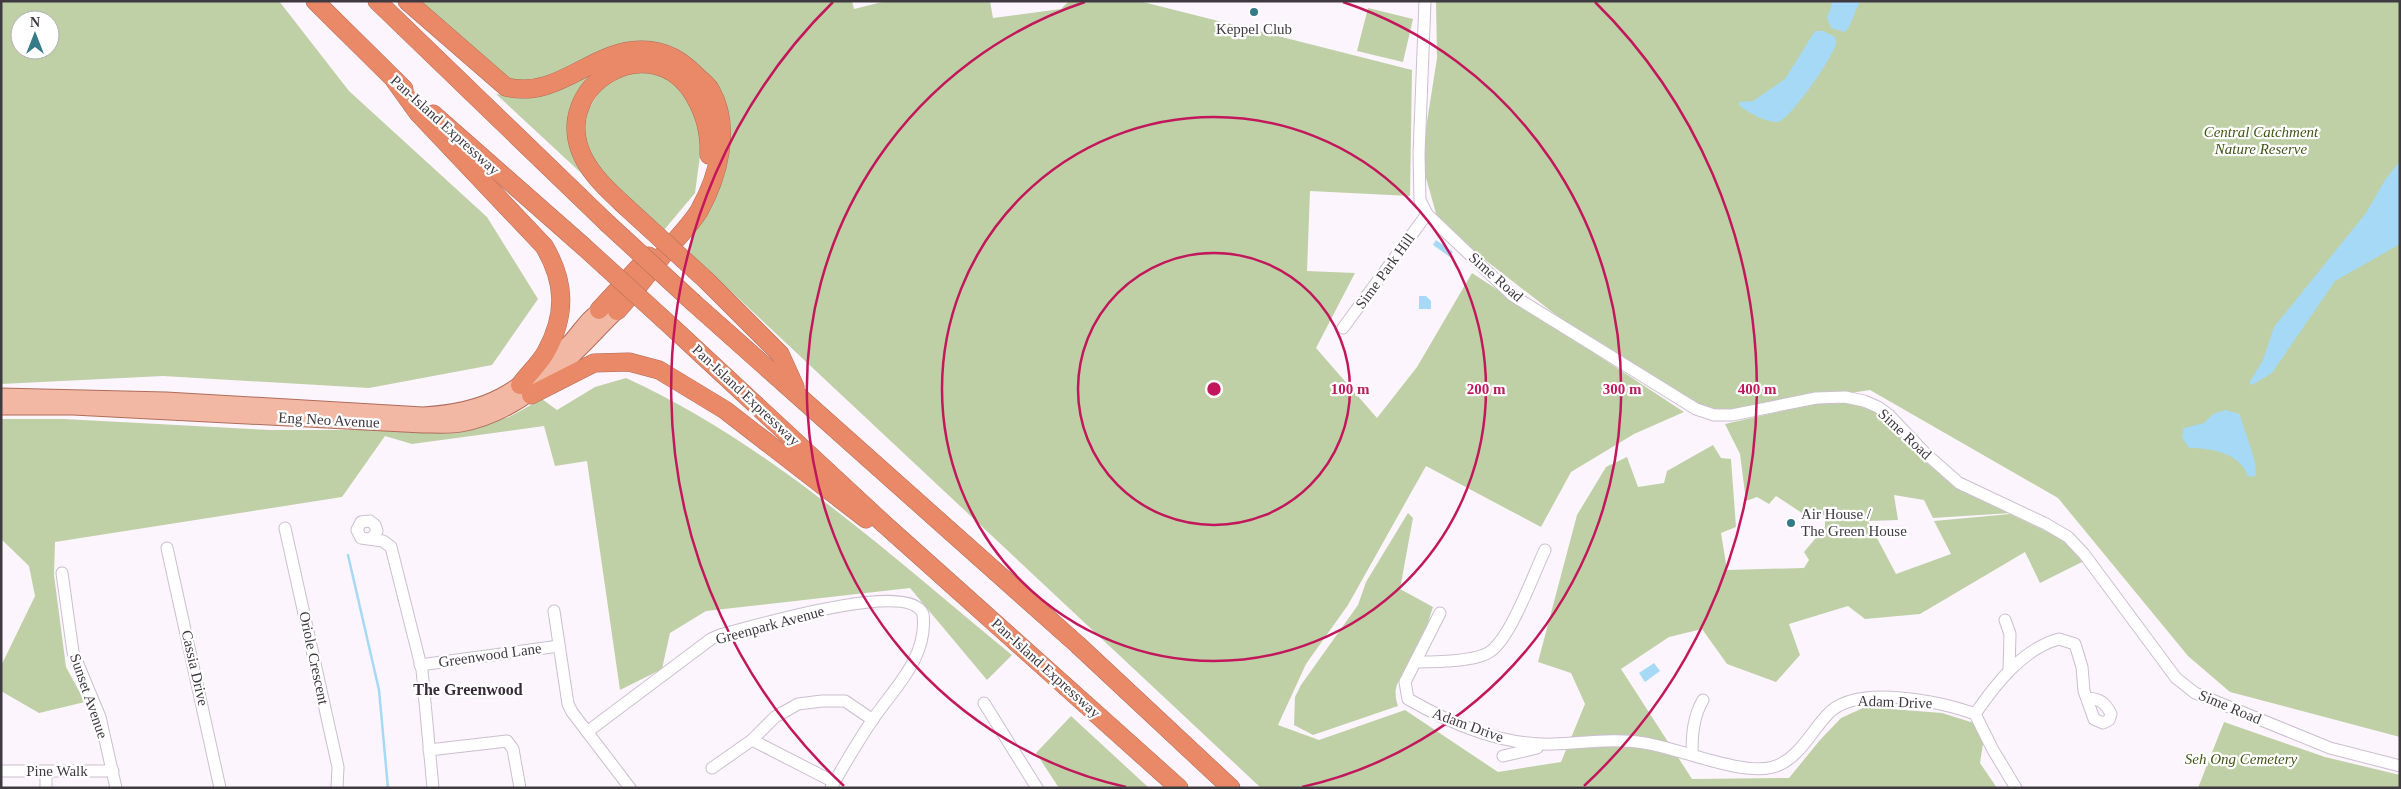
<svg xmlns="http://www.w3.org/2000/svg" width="2401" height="789" viewBox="0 0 2401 789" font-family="'Times New Roman',serif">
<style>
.green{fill:#bfd0a7;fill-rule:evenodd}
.water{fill:#a5d9f6}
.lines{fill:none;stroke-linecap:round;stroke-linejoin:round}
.stream{stroke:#a5d9f6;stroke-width:2.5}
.minor-casing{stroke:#ccbed0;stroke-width:13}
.major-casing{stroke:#ae6d5a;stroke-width:17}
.highway-casing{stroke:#ae6d5a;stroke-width:19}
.minor{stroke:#fff;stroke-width:11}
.major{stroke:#f2b8a4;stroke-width:15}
.highway{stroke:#ea8968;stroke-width:18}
.highway-bridge-casing{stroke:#ae6d5a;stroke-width:19;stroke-linecap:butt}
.highway-bridge{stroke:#ea8968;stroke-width:18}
.ring{fill:none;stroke:#c2185b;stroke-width:2.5}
.poi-dot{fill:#357a87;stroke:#fff;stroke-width:2}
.labels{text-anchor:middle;stroke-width:4.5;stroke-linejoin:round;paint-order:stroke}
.poi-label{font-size:15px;fill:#3f3940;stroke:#fff}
.street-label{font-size:15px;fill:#3f3940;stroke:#fff}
.park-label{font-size:15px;font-style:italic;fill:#415617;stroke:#fff}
.neighbourhood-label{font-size:16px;font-weight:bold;fill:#372b3a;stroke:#fff}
.centre{fill:#c2185b;stroke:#fff;stroke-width:2.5}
.ring-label{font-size:15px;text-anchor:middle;font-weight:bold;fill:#c2185b;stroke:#fff;stroke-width:4.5;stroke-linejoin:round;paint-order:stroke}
</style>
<rect width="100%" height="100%" fill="#fcf5fd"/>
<g class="green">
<path d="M 1,1 L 279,1 L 349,91 L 487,217 L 538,299 L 492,365 L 369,388 L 163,376 L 1,384 ZM 20,20 L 50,20 L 50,50 L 20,50 Z"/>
<polygon points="407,1 852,1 854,9 886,1 990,1 993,18 1061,9 1069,1 1139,1 1412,70 1410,196 1310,191 1307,271 1355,273 1316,348 1377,418 1417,367 1472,273 1684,412 1634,434 1571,472 1541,527 1426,466 1348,605 1306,664 1278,725 1319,740 1405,710 1498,772 1561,762 1585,704 1571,673 1538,662 1577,515 1606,467 1627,457 1638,487 1664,483 1667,471 1713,445 1721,458 1731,459 1736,527 1721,533 1727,570 1804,568 1809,560 1804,552 1825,527 1825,516 1812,508 1802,513 1776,496 1769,504 1757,497 1746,501 1740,454 1725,424 1817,403 1845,401 1877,412 1919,455 1954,486 2011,513 1933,518 1924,500 1894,495 1898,520 1868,521 1896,574 1951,554 1934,521 2010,514 2064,540 2084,561 2040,583 2025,552 1920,614 1865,619 1848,606 1789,624 1800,655 1776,682 1727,664 1702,629 1669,637 1621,669 1692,779 1789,778 1820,740 1841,718 1865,707 1942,713 1974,723 1983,744 1980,763 1997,788 1261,788 690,253 693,223 713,192 711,94 636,54 524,95"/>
<polygon points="1436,1 2400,1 2400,737 2230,692 2188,656 2058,498 1870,390 1711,414 1583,336 1439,224 1421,160 1437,58"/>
<polygon points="1368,8 1413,19 1403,62 1357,51"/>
<polygon points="602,67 573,116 593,184 496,94 513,96"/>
<polygon points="636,70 672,78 693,106 702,141 695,193 664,230 605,178 593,160 583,137 588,110 605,83"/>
<path d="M 626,378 C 770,444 890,555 1012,655 L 987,680 L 910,588 L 706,611 L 670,633 L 662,669 L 620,690 L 587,461 L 555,466 L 544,426 L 412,444 L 385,436 L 342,497 L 55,542 L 54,575 L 66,667 L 85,702 L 39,713 L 1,691 L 1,666 L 35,596 L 29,566 L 1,539 L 1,419 L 64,419 L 270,430 L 461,430 L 509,417 L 542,399 L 557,410 L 595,387 Z"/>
<path d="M 1408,513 L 1413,518 L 1400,589 L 1433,607 C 1427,624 1423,644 1414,660 C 1404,678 1390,681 1398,706 L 1313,735 L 1294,725 L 1295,697 L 1301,685 L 1358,605 L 1366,582 Z"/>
<polygon points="1071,716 1149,788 1059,788 1036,753"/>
<polygon points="2224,722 2325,757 2400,775 2400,788 2198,788"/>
</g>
<g class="water">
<polygon points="1833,1 1860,1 1849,27 1845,32 1831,28 1827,18"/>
<path d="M 1815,31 L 1823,31 L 1835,37 C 1836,39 1836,42 1836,44 C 1833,57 1790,120 1778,122 C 1767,123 1747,112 1739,105 L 1739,102 L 1753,101 L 1785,79 Z"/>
<polygon points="2400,161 2400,244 2335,281 2272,373 2252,385 2249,383 2263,360 2274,327 2366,213 2385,180"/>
<polygon points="1436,240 1453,252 1450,257 1433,245"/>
<polygon points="1419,296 1426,296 1431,301 1431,309 1419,309"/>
<path d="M 2225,410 L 2240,414 C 2243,430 2260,465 2255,477 L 2248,476 C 2240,453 2211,448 2189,448 L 2182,437 L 2184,428 L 2204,423 L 2213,414 Z"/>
<polygon points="1654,663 1660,671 1645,682 1639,673"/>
</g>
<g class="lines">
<polyline class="stream" points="348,555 379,690 388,788"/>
<g class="minor-casing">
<g id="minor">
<polyline points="1425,1 1419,154 1420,200 1427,214 1512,295 1696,409 1714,415 1732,415 1816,398 1845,397 1864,401 1878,407 1889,415 1925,453 1959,483 2046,524 2068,537 2084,554 2176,678 2195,693 2330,748 2400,766"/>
<polyline points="1343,328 1427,214"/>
<polyline points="285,528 338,767 337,788"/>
<polyline points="372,538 377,531 375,525 370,521 361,522 357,530 361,538 383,541 391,547 422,670 433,788"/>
<polyline points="167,548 220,788"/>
<polyline points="62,573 73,652 100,717 116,788"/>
<polyline points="554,611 568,704 572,712 630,788"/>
<path d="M 1440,613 L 1405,682 L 1408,699 C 1452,724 1502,746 1554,744 C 1584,743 1614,738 1644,743 C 1679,748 1741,776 1773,767 C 1797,761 1811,732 1827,715 C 1855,683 1940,701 1975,714 L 1993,750 L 2016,788"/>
<polyline points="2005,620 2010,634 2009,671"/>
<path d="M 1416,662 C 1435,662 1477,662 1491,651 C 1512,635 1533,575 1545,550"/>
<polyline points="420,665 559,646"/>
<polyline points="984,703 1037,788"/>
<path d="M 1975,714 C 1995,685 2022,649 2059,639 L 2075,644 L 2082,667 L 2084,691 L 2094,719 L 2103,723 L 2109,720 L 2111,714 C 2105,702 2100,699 2087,698"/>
<path d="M 587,732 L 711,639 L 720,635 C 751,627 909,579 923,614 C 928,657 896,686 873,719 C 858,741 844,765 831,788"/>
<polyline points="752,740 834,782"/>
<polyline points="429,750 507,741 513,749 520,788"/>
<path d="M 1692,754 C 1692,735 1693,717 1703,700"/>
<polyline points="1503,756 1537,748"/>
<polyline points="712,768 752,740 775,717 798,704 822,701 845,701 873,720"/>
<polyline points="1,771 113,771"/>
<polyline points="46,772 46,788"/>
</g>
</g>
<g class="major-casing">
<path id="major" d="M 1,396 L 166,400 L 423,415 C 494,411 516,390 568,344 C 582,331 595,301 617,311 C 572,355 528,412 461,424 C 449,426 435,425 423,425 L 73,407 L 1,407"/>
</g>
<g class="highway-casing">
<g id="highway">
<polyline points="315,1 404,89"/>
<polyline points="377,1 607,223"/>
<path d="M 407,1 L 506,87 C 558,100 593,49 642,50 C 666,50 682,61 698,77 C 702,81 709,86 711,91 C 732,128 718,177 699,211 C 691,224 678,237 668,249 C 651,270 635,291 617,311"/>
<path d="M 395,81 L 418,113 L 544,246 C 565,281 567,314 546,352 C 540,363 528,374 520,385"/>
<polyline points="433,114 583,246"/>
<path d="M 625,206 C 609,191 593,177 583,157 C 548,84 654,24 695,97 C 706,116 710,134 709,155"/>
<polyline points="707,281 780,354 795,387"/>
<polyline points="694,303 1078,645 1231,788"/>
<polyline points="599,310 649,256"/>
<polyline points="673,328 883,523 1179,788"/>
<polyline points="531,395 594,363 629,362 659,370 725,410 866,519"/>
</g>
</g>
<use href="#minor" class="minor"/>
<use href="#major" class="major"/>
<use href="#highway" class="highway"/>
<g class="highway-bridge-casing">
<g id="highway-bridge">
<polyline points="625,206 707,281"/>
<polyline points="607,223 694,303"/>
<polyline points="583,246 673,328"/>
</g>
</g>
<use href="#highway-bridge" class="highway-bridge"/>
</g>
<g class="ring">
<circle cx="1214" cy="389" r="136"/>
<circle cx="1214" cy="389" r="272"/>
<path d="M1126 787A408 408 0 0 1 1085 2M1343 2A408 408 0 0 1 1302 787"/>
<path d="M844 786A543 543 0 0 1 833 2M1595 2A543 543 0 0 1 1584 786"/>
</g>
<g class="poi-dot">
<circle cx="1254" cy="12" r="5"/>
<circle cx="1791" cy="523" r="5"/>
</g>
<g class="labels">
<g class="poi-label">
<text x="1254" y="34">Keppel Club</text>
<text x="1801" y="519" text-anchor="start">Air House /<tspan x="1801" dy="17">The Green House</tspan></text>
</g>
<g class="street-label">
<text transform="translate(445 125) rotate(42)" y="5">Pan-Island Expressway</text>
<text transform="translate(1385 271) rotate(-54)" y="5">Sime Park Hill</text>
<text transform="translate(1496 277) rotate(41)" y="5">Sime Road</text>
<text transform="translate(746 395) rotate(43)" y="5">Pan-Island Expressway</text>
<text transform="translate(329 420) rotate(3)" y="5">Eng Neo Avenue</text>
<text transform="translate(1905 434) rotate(43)" y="5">Sime Road</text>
<text transform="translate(770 625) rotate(-15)" y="5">Greenpark Avenue</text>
<text transform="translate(490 655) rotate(-8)" y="5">Greenwood Lane</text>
<text transform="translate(314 658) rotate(78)" y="5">Oriole Crescent</text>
<text transform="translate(195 668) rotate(77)" y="5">Cassia Drive</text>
<text transform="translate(1046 668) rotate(42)" y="5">Pan-Island Expressway</text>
<text transform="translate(89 696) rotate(71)" y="5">Sunset Avenue</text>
<text transform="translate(1895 702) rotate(2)" y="5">Adam Drive</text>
<text transform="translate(2230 707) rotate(23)" y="5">Sime Road</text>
<text transform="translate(1468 725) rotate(20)" y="5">Adam Drive</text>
<text x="57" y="776">Pine Walk</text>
</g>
<g class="park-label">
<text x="2261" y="137">Central Catchment<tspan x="2261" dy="17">Nature Reserve</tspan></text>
<text x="2241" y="764">Seh Ong Cemetery</text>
</g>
<g class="neighbourhood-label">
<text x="468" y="695">The Greenwood</text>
</g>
</g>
<circle cx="1214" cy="389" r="8" class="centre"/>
<g class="ring-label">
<text x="1350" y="394">100 m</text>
<text x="1486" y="394">200 m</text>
<text x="1622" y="394">300 m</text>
<text x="1757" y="394">400 m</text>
</g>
<rect width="2401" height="789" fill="none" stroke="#3f3940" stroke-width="5"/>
<g transform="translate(35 35)"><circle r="24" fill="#ffffff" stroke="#b2b0b3"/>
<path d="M0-4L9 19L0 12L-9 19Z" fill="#357a87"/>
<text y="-8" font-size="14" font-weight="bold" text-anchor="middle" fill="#3f3940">N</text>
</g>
</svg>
